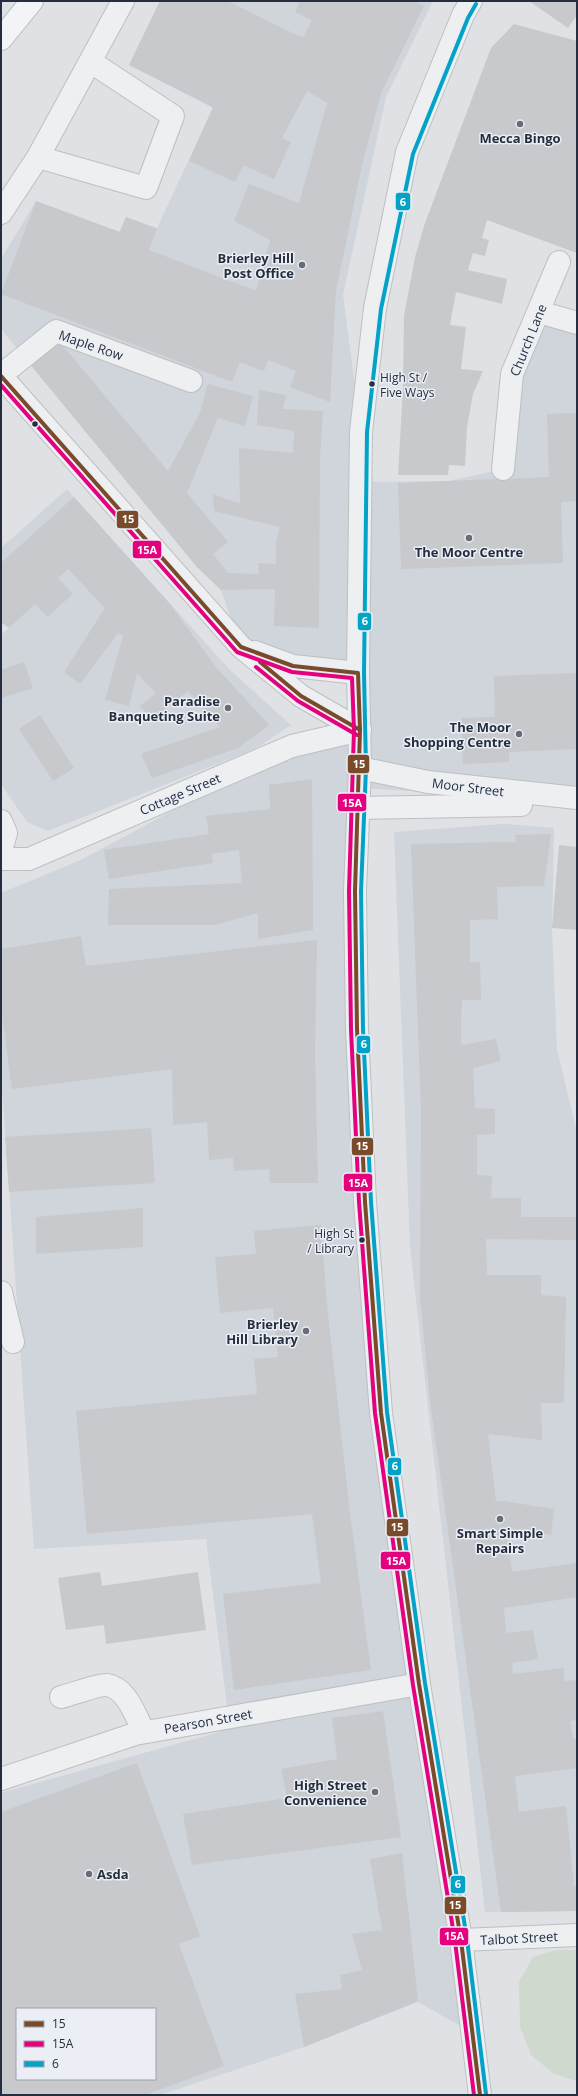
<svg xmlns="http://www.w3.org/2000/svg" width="578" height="2096" viewBox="0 0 578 2096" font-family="'Open Sans',sans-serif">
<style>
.built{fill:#d0d4db;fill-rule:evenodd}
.green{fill:#cfd9ce}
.building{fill:#c7c9cc;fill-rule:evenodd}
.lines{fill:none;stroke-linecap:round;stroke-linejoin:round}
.minor-casing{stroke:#bdbfc2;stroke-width:24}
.major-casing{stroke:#babec2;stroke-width:24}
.minor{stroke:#edeff1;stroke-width:22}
.major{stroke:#f3f4f5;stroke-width:22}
.bus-1-casing{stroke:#ebeff5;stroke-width:7}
.bus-2-casing{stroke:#ebeff5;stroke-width:7}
.bus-3-casing{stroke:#ebeff5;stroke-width:7}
.bus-1{stroke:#7a4b2a;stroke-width:4}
.bus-2{stroke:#e5007d;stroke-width:4}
.bus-3{stroke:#02a3c7;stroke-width:4}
.poi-dot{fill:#666d78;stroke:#ebeff5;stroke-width:1.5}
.bus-dot{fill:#252e3e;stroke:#ebeff5;stroke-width:1.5}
.labels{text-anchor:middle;stroke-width:3;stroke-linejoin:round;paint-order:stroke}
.bus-label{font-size:12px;fill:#252e3e;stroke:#ebeff5;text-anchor:start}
.poi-label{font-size:13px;font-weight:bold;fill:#252e3e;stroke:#ebeff5;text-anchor:end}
.street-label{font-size:13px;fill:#252e3e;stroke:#ebeff5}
.line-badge{stroke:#ebeff5;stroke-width:1.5}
.badge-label{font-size:11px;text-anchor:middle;font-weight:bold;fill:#fff}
</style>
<rect width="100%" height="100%" fill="#dfe1e4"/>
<g class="built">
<path d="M 160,1 L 433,1 L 386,97 L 343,295 L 361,432 L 361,482 L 449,481 L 503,469 L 512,374 L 539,312 L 577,323 L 577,800 L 359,788 L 368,1242 L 473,2033 L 418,2002 L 304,2047 L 160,2095 L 1,2095 L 1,1793 L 230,1729 L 206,1539 L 34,1549 L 1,1072 L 1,893 L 83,859 L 292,746 L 360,731 L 358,673 L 241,647 L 221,590 L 197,567 L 1,329 L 1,259 L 36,201 L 119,232 L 126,217 L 157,228 L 213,108 L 129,65 ZM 17,2009 L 155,2009 L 155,2079 L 17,2079 Z"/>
<polygon points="67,489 230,670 291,725 255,749 48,831 27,822 1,784 1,635 9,628 1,622 1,548"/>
<polygon points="504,824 554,828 552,928 557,1049 577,1133 577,1911 485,1912 410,1247 394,832"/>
</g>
<polygon class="green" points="557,1950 577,1950 577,2081 554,2074 531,2055 520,2027 519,1982 533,1957"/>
<g class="building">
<polygon points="160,1 227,1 303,38 312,20 295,12 300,1 414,1 424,6 381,93 362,165 336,291 330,402 290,387 296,371 268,360 264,371 240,362 232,382 1,294 36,201 120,232 126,217 157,229 149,250 256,291 270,240 234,221 249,184 299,203 327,103 307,91 282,138 291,142 274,179 244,165 235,182 189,161 213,107 129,65"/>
<polygon points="529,1 577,1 577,15 568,28"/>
<polygon points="514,24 577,41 577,253 487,220 482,238 489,240 485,256 473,253 468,270 507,279 502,304 456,292 450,325 466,327 461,369 483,371 473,394 467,427 465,466 449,465 448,475 398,475 403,388 404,316 415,257 425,223 491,48"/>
<polygon points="58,340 168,471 200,413 208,384 253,396 245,426 218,418 187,493 228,542 213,554 228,573 259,574 258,563 276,564 276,542 280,527 214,511 213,494 240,504 239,448 293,453 294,431 257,425 259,390 286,395 283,409 323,411 320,455 319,628 274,626 275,589 221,590 197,567 29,363"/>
<polygon points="577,413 577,501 561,502 563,563 401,569 398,483 549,477 547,414"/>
<polygon points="74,497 170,604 215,666 269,725 238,748 152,778 141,754 220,727 188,691 152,719 140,706 156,693 137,674 129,706 105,700 123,636 118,633 80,684 64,672 105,608 68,569 58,578 73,594 47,617 35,604 9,628 1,622 1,563"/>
<polygon points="24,662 33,688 1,698 1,670"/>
<polygon points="577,673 577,749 509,752 509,762 463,764 461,718 495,717 494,676"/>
<polygon points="40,715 74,768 53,781 19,729"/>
<polygon points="312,779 313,930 258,939 258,913 215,925 108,925 109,889 242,883 239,850 212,854 213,863 109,879 104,850 209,834 206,816 270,809 269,785"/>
<polygon points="551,834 544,886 497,887 498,919 470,920 470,962 480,962 481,1000 462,1000 461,1025 461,1045 496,1039 501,1061 473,1068 475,1108 495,1109 495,1134 477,1135 477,1175 492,1176 491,1198 521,1198 521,1217 577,1217 577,1240 486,1239 487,1275 541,1275 541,1295 566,1297 564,1403 541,1403 542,1440 488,1434 496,1502 504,1501 554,1509 551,1535 506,1529 512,1572 577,1563 577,1597 504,1608 506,1633 533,1630 538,1659 512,1663 513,1674 564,1668 564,1681 577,1680 577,1720 570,1721 573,1739 577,1739 577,1768 515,1776 519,1812 566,1806 574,1886 577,1886 577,1911 501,1912 430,1401 420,1296 421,1110 411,844 516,842 515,835"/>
<polygon points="559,845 577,847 577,930 552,928"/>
<polygon points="81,936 86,966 317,940 315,1052 318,1183 270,1183 269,1169 234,1171 233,1158 209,1160 207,1122 173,1125 172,1069 12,1089 1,1007 1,949"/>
<polygon points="151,1128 155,1183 9,1192 5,1137"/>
<polygon points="143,1208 143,1247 36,1254 36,1217"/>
<polygon points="321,1225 327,1305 350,1513 371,1670 234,1690 223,1594 321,1583 312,1514 87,1534 76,1411 257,1394 254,1359 278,1357 273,1308 220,1313 215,1257 256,1254 254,1231"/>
<polygon points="100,1572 102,1586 198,1572 206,1630 106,1644 104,1625 66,1630 58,1578"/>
<polygon points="383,1711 401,1837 192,1865 183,1814 287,1798 281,1769 337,1759 332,1718"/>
<path d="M 137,1763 L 200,1936 L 179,1944 L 224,2066 L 145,2095 L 1,2095 L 1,1812 ZM 17,2009 L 155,2009 L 155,2079 L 17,2079 Z"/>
<polygon points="402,1853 418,2001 304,2047 295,1994 342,1989 340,1975 362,1970 352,1934 382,1930 370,1859"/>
</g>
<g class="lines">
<g class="minor-casing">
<g id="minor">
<polyline points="471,1 463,15 407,152 375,308 361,432 358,673 360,768 355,891 357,1029 365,1202 381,1413 419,1684 461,1940 480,2095"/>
<polyline points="38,157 146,188 173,116 91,62"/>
<polyline points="1,213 38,157 123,1"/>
<polyline points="539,312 577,323"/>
<polyline points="1,375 56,331 191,381"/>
<polyline points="1,376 241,647 301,696 360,730"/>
<polyline points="503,469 512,374 559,262"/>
<polyline points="255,652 293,666 358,673"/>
<polyline points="360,768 428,782 577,798"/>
<polyline points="358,808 521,805"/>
<polyline points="1,821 6,833 1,851"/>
<polyline points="1,859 29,859 292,746 360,730"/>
<polyline points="1,1292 13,1342"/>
<path d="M 61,1697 C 70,1695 99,1684 107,1685 C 127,1688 136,1717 144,1732"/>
<polyline points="1,1779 135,1734 419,1684"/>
<polyline points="461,1940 577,1935"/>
</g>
</g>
<g class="major-casing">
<polyline id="major" points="1,39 32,1"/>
</g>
<use href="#minor" class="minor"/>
<use href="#major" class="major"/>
<g class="bus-1-casing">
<g id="bus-1">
<polyline points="1,376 241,647 293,666 358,673 360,730 355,891 357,1029 365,1202 381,1413 419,1684 461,1940 480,2095"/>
<polyline points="260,662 301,696 360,730"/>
</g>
</g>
<g class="bus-2-casing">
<g id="bus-2">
<polyline points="1,385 237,652 292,672 352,678 354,730 349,891 351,1029 359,1202 375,1413 413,1685 455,1941 474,2095"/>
<polyline points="256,667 298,701 357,735"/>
</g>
</g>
<g class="bus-3-casing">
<polyline id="bus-3" points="476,4 468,18 413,154 381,309 367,432 364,673 366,768 361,891 363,1029 371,1202 387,1412 425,1683 467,1939 486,2094"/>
</g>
<use href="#bus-1" class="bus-1"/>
<use href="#bus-2" class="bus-2"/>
<use href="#bus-3" class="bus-3"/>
</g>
<g class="poi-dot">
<circle cx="520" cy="124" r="4"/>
<circle cx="302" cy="265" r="4"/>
<circle cx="469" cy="538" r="4"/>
<circle cx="228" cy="708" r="4"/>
<circle cx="519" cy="734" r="4"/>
<circle cx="306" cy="1331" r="4"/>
<circle cx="500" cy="1519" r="4"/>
<circle cx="375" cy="1792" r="4"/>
<circle cx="89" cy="1874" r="4"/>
</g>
<g class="bus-dot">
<circle cx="372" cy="384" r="3.5"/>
<circle cx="35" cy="424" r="3.5"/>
<circle cx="362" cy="1240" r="3.5"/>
</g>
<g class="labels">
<g class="bus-label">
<text x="380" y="382">High St /<tspan x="380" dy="15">Five Ways</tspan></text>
<text x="354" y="1238" text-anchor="end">High St<tspan x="354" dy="15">/ Library</tspan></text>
</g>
<g class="poi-label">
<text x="520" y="143" text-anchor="middle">Mecca Bingo</text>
<text x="294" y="263">Brierley Hill<tspan x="294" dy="15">Post Office</tspan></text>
<text x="469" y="557" text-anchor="middle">The Moor Centre</text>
<text x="220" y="706">Paradise<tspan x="220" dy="15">Banqueting Suite</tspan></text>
<text x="511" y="732">The Moor<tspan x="511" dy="15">Shopping Centre</tspan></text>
<text x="298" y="1329">Brierley<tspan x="298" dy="15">Hill Library</tspan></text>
<text x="500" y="1538" text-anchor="middle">Smart Simple<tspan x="500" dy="15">Repairs</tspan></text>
<text x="367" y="1790">High Street<tspan x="367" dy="15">Convenience</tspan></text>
<text x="97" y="1879" text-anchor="start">Asda</text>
</g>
<g class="street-label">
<text transform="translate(528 340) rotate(-68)" y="5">Church Lane</text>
<text transform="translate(91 345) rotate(19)" y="5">Maple Row</text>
<text transform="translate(468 787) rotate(7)" y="5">Moor Street</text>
<text transform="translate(180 794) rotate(-23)" y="5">Cottage Street</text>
<text transform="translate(208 1721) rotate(-10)" y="5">Pearson Street</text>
<text transform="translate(519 1938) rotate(-3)" y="5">Talbot Street</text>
</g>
</g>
<g class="line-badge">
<rect x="395" y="192" width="16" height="19" rx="4" fill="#02a3c7"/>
<rect x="116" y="510" width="23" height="19" rx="4" fill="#7a4b2a"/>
<rect x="132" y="540" width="30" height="19" rx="4" fill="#e5007d"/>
<rect x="357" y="612" width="15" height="19" rx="4" fill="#02a3c7"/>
<rect x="347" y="754" width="23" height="20" rx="4" fill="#7a4b2a"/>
<rect x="337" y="793" width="30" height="19" rx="4" fill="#e5007d"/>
<rect x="356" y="1035" width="15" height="19" rx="4" fill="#02a3c7"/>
<rect x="351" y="1137" width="23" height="19" rx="4" fill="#7a4b2a"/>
<rect x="343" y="1173" width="30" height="19" rx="4" fill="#e5007d"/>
<rect x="387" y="1457" width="15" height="19" rx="4" fill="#02a3c7"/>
<rect x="386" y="1518" width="23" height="19" rx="4" fill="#7a4b2a"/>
<rect x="380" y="1551" width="31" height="19" rx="4" fill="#e5007d"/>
<rect x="450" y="1875" width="16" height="19" rx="4" fill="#02a3c7"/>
<rect x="444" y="1896" width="23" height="19" rx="4" fill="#7a4b2a"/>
<rect x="439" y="1927" width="30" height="19" rx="4" fill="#e5007d"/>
</g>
<g class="badge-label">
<text x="403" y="206">6</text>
<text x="128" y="523">15</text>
<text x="147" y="554">15A</text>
<text x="365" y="625">6</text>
<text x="359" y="768">15</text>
<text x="352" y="807">15A</text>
<text x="364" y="1048">6</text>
<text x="362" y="1150">15</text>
<text x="358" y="1187">15A</text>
<text x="395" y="1470">6</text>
<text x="397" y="1531">15</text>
<text x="396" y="1565">15A</text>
<text x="458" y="1888">6</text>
<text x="455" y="1909">15</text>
<text x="454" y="1940">15A</text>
</g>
<rect width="578" height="2096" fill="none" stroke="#252e3e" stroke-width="4"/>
<rect x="16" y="2008" width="140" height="72" fill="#ebeff5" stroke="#9ca2ac"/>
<rect x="24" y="2021" width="20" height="6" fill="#7a4b2a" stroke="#9ca2ac"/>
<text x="52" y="2028" font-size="12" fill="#252e3e">15</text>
<rect x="24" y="2041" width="20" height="6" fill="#e5007d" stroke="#9ca2ac"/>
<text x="52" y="2048" font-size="12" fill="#252e3e">15A</text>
<rect x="24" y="2061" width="20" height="6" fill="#02a3c7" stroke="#9ca2ac"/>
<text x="52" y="2068" font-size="12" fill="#252e3e">6</text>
</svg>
